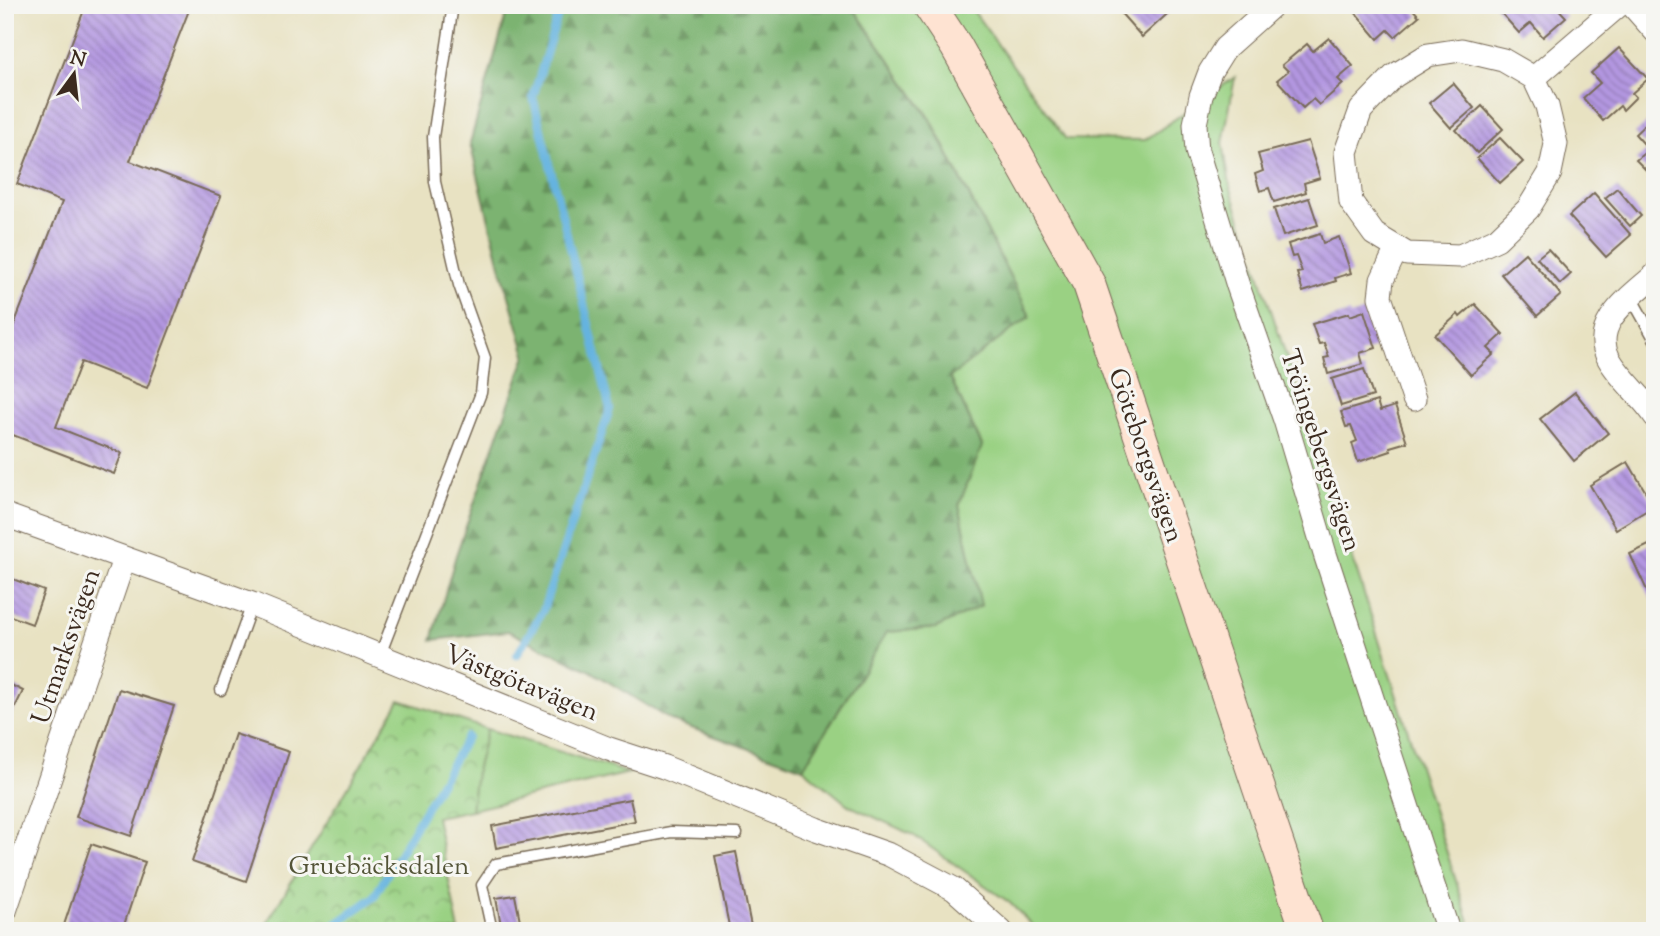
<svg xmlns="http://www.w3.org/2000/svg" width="1660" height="936" viewBox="0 0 1660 936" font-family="'Sorts Mill Goudy',serif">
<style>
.green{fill:#9ad183;stroke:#6a7e50;stroke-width:2}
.forest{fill:url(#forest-firs);stroke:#5b6e48;stroke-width:2}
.park{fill:url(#park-crowns);stroke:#6a7e50;stroke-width:2}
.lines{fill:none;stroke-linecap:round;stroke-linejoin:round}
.stream{stroke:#65b3df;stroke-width:8}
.building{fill:url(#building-back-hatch)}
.service-casing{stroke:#786a57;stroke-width:13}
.minor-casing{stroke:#786a57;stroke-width:25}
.secondary-casing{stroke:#786a57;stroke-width:34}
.service{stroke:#fff;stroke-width:10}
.minor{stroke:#fff;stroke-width:23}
.secondary{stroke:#fee3d2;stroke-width:32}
.labels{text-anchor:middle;stroke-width:6;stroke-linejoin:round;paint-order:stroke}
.street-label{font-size:26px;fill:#3b2a1e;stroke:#f6f6f2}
.park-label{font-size:26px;fill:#535437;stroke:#f6f6f2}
</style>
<defs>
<pattern id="forest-firs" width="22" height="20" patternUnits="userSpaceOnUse" patternTransform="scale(1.75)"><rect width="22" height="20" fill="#7bb371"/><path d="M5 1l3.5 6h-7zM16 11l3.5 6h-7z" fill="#66925c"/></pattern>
<pattern id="park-crowns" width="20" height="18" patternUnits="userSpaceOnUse" patternTransform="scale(1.75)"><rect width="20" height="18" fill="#9ad183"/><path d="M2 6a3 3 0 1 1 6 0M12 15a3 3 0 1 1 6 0" fill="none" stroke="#7faa6b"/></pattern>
<pattern id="building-back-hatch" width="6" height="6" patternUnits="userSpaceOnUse" patternTransform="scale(1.75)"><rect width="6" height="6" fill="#b397e1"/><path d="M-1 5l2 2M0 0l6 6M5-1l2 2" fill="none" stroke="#937bb6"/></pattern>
</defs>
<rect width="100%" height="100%" fill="#f6f6f2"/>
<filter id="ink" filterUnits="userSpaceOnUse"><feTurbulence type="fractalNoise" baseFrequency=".0143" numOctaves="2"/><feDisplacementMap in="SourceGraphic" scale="14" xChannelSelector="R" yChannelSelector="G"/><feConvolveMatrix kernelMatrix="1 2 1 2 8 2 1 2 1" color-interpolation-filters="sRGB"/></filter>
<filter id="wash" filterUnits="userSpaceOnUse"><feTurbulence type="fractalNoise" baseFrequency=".00686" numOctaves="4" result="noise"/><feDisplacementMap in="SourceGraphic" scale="28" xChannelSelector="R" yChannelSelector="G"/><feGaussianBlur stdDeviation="1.57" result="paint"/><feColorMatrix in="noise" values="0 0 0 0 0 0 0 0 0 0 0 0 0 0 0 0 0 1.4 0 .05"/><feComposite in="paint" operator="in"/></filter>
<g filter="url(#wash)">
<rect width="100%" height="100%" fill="#e8e2c2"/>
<g class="green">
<polygon points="851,5 969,5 1066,139 1145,140 1235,77 1223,143 1230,186 1341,522 1472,931 1038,931 1010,903 913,835 848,805 803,768 887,632 936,628 981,606 959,505 982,445 950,377 1030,316 931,119"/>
<polygon points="487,729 629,773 471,810 476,771"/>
</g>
<polygon class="forest" points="509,5 851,5 930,119 1030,316 950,377 982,446 959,505 981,606 936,628 887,632 803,768 672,721 589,670 508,631 432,640 456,555 526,355 500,265 470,143"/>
<polygon class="park" points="400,700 487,729 476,771 471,810 436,817 459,931 262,931"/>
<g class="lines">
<g class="stream">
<polyline points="517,655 543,610 610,409 533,97 561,5"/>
<polyline points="326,931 374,897 467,737"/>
</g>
</g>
<g id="blocks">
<g class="building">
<polygon points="86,5 191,5 130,161 221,196 147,388 81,362 56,427 122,453 114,474 5,432 5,348 62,202 17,184"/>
<polygon points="1126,5 1177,5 1142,37 1119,11"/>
<polygon points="1363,5 1409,5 1419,16 1395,37 1388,30 1378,39 1355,12"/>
<polygon points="1494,5 1555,5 1566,17 1543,37 1531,23 1519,33"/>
<polygon points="1329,38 1353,66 1338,79 1343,84 1319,105 1313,99 1303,108 1277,80 1288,71 1282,65 1307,44 1313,51"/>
<polygon points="1619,48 1648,79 1632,93 1636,97 1623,110 1620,106 1603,121 1583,98 1600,83 1591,73"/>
<polygon points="1453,83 1474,108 1451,128 1429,103"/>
<polygon points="1482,106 1503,129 1477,153 1456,130"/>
<polygon points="1655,115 1655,134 1644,144 1635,134"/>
<polygon points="1500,138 1523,162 1500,183 1477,158"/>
<polygon points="1308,141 1320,178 1304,183 1306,192 1274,202 1269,188 1260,191 1255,174 1263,171 1258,154"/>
<polygon points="1655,144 1655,179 1636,160"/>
<polygon points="1617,188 1641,216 1630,226 1605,198"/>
<polygon points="1594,193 1631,235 1606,257 1569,216"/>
<polygon points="1309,198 1318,225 1283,236 1274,209"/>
<polygon points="1320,234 1323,243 1339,237 1351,273 1335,278 1336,281 1303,292 1297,273 1302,272 1296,256 1292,257 1288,244"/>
<polygon points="1548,249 1571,274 1560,284 1537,258"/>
<polygon points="1525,253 1561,295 1537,316 1501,274"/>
<polygon points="1475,304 1503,334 1488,348 1494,354 1471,375 1435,335 1458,314 1460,317"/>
<polygon points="1364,311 1376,348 1360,353 1363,364 1328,374 1324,358 1329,357 1324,343 1319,344 1312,324 1349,313 1350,316"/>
<polygon points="1364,369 1373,396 1341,406 1332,379"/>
<polygon points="1575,392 1608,433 1574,461 1540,419"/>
<polygon points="1377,401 1380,411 1395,406 1407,442 1390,447 1391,451 1358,462 1352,443 1357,441 1351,426 1346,427 1341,412"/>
<polygon points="1628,462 1654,506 1616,529 1590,485"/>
<polygon points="1655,542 1655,599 1652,601 1630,554"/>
<polygon points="5,576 44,591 32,624 5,614"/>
<polygon points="5,682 23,691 5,728"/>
<polygon points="119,689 174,706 131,836 76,817"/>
<polygon points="235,734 289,752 246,881 192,862"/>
<polygon points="630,799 635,821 496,848 492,826"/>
<polygon points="91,844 145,862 122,931 62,931"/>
<polygon points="736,852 739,867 752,931 730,931 715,856"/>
<polygon points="515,895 522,931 502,931 496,898"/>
</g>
</g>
</g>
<g filter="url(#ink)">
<use href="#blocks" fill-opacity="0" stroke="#786a57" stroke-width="2"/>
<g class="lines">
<g class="service-casing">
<g id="service">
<polyline points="1631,297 1655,340"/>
<polyline points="380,655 481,393 485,358 459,285 435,182 433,137 453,5"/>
<polyline points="221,690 252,604"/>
<polyline points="492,931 482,885 496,864 671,832 737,834"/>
</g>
</g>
<g class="minor-casing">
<g id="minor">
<polyline points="1273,5 1225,48 1210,72 1201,96 1195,124 1197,151 1238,286 1285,420 1325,554 1448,931"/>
<polyline points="1632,5 1655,31"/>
<polygon points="1461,50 1503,60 1534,78 1547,106 1556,144 1550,173 1528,209 1497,239 1460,256 1407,254 1374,234 1351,202 1346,152 1361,110 1394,76 1428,55"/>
<polyline points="1534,78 1619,5"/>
<polyline points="1397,248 1382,280 1380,297 1414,399"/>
<path d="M 1655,275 C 1632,296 1589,324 1609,359 C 1621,380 1642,396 1655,416"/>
<polyline points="5,515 252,604 609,749 664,767 816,829 890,855 954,889 1001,931"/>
<polyline points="5,911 124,559"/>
</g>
</g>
<g class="secondary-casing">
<polyline id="secondary" points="929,5 956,46 1089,284 1307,931"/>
</g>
<use href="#service" class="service"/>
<use href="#minor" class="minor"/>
<use href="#secondary" class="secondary"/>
</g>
</g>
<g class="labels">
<g class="street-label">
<text transform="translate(1322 450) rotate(72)" y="9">Tröingebergsvägen</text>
<text transform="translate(1147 455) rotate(71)" y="9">Göteborgsvägen</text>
<text transform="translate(65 646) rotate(-71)" y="9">Utmarksvägen</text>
<text transform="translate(522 682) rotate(22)" y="9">Västgötavägen</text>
</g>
<g class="park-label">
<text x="379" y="874">Gruebäcksdalen</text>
</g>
</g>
<rect width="1660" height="936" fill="none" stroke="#f6f6f2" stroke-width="28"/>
<g transform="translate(74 74) rotate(15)" stroke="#f6f6f2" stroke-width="5" paint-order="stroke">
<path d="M0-5L12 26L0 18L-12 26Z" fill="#3b2a1e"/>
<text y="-10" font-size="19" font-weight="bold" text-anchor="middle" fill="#3b2a1e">N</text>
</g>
</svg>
